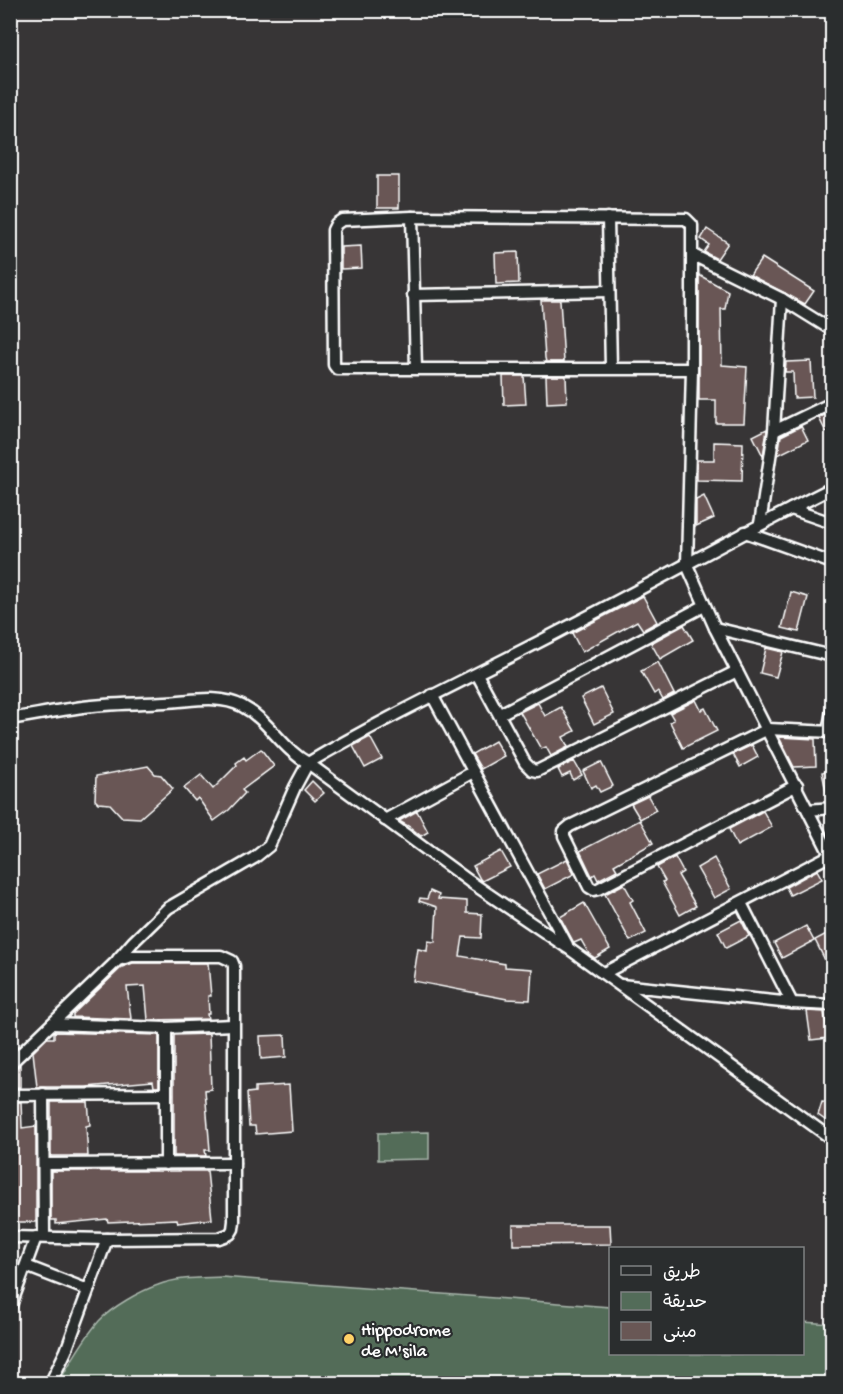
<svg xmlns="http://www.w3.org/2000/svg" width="843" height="1394" viewBox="0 0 843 1394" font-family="'Gochi Hand','Playpen Sans Arabic',sans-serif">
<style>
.green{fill:#536c59;stroke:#a9b6ac;stroke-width:1.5}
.building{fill:#695755;stroke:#fff;stroke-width:1.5}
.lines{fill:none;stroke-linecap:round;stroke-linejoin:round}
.street-casing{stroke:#fff;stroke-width:15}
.street{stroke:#2a2d2e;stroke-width:10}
.poi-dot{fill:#ffd166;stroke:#2a2d2e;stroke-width:2}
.labels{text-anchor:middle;stroke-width:4.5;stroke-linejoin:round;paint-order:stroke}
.poi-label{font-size:18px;fill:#fff;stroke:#2a2d2e;text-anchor:start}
</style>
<rect width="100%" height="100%" fill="#373536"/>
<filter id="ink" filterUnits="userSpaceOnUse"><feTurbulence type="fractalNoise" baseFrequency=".0167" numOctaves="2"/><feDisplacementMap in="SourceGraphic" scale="12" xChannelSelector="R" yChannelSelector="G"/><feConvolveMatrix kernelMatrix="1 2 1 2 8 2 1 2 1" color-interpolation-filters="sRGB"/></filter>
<g filter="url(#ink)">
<g class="green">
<polygon points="429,1132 429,1159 378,1160 378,1133"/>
<path d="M 222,1277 L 610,1307 L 610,1354 L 802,1354 L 803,1322 L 832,1324 L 832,1383 L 59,1383 C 68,1365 86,1336 99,1321 C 112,1307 140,1291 158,1285 C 178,1277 201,1278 222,1277 Z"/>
</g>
<g class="building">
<rect x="377" y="176" width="22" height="32"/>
<polygon points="707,229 728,243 717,259 704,252 709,245 701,239"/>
<polygon points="361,246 362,268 341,269 341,247"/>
<polygon points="518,252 519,283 496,284 495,253"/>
<polygon points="762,258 814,291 805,304 750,275"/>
<polygon points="699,275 728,291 725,309 721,309 722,365 747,367 744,423 716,423 716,400 699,400"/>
<polygon points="541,300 560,300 564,362 546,362 545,358"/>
<polygon points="811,361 813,397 794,398 793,372 785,372 786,362"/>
<polygon points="503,376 524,376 526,404 504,405"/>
<polygon points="546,376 566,376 567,402 547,403"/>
<polygon points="832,411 832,429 826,432 819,418"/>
<polygon points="801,426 808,440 778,455 781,436"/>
<polygon points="767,429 767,430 763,456 753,436"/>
<polygon points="714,442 743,443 742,481 697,480 697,460 714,460"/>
<polygon points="704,496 714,518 696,526 696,500"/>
<polygon points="791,592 808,597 799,632 782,628"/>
<polygon points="643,596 657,622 643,630 637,621 582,652 572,633"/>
<polygon points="684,625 693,640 660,659 651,643"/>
<polygon points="766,648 783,652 776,677 760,673"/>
<polygon points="658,662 674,694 663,700 658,691 654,694 641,671"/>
<polygon points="601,688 614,714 594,724 581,698"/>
<polygon points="696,700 701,710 705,708 717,731 683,748 670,722 674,720 670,713"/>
<polygon points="538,703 545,716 561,707 575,731 563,737 568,747 551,756 546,747 541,749 520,712"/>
<polygon points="370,737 382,759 365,768 353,746"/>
<polygon points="779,737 815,739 816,766 794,767"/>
<polygon points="495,741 504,756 481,769 472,754"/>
<polygon points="752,745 758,757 740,767 733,754"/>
<polygon points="261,749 274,766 242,790 245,793 229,810 214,821 198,798 195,801 184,788 201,775 213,789 237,765 236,763 244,757 246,760"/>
<polygon points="574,761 582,775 573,780 570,773 562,777 558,769"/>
<polygon points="601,762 613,786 600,792 596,785 591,788 583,771"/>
<polygon points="148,766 155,774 161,775 173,789 140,818 122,817 110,804 98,803 95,800 96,776"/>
<polygon points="832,770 832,801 828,801 822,772"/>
<polygon points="312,781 324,793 315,801 304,790"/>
<polygon points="648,796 656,810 640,819 631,804"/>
<polygon points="417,811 428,832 421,836 410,827 399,821"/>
<polygon points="763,811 772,827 737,846 729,829"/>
<polygon points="640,820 653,843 614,865 617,870 598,880 595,874 592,876 580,851"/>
<polygon points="501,851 510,867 482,881 480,879 473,866"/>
<polygon points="675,857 683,872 678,875 696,906 680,915 662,882 665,881 657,867"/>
<polygon points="714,858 731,889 714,898 697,868"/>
<polygon points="567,859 574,874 545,889 537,874"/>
<polygon points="817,870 822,879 790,895 786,887"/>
<polygon points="624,884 633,900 630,902 646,933 630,941 605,894"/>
<polygon points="430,891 439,895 438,899 467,901 467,913 482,914 481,938 463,937 460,956 505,964 505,967 532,969 530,1000 507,999 413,981 418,949 427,951 428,941 435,942 437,907 419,901 420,898 427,899"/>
<polygon points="584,903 610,949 595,958 589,954 581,940 574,943 560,917"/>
<polygon points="741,920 749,936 726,948 718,932"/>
<polygon points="806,926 814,941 782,958 774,943"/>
<polygon points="832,931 832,974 815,940"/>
<polygon points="133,963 208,963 211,996 208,996 209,1014 207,1014 208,1019 148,1020 145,986 127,987 131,1019 73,1017 73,1014 122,967"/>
<polygon points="807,1011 824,1012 828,1038 811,1040"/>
<polygon points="54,1032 159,1035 159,1087 154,1087 153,1081 86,1087 37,1087 33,1052 47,1038 54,1038"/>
<polygon points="209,1034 211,1089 205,1090 210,1150 205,1150 206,1156 174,1156 174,1035"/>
<polygon points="285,1035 286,1057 261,1059 260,1036"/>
<polygon points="20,1065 20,1087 10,1088 10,1071"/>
<polygon points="289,1085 292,1131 256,1134 255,1126 249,1126 247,1093 255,1092 255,1087"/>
<polygon points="10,1102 21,1102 22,1128 36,1126 36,1222 10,1222"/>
<polygon points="51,1102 88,1102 90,1125 86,1126 88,1156 51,1156"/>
<polygon points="822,1102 832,1103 832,1125 818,1115"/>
<polygon points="51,1171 207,1171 212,1219 178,1223 177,1219 108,1222 107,1219 56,1224 56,1220 51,1220"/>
<polygon points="513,1225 610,1225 611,1244 513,1245"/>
</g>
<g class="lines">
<g class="street-casing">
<g id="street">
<polyline points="412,217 416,368"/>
<polyline points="608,218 611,368"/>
<polyline points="693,255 782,299 832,330"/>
<polyline points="413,295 609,291"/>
<polyline points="692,369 337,369 334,365 333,230 336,224 342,220 412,217 686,219 692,225 692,369 687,565 715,628 832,858"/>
<polyline points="774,431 832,403"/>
<path d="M 832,488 C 740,534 650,585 558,632 C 474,676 389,715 308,763 L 469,881 L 568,948 L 832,1139"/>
<polyline points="791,509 832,523"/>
<polyline points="760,524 774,431 782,299"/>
<polyline points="745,532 832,563"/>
<polyline points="715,628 832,656"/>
<polyline points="477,674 525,763 532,770 537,771 737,671"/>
<polyline points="432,695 567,945"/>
<polyline points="500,714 704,606"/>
<path d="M 10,719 C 35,715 59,710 83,707 C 110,703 138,704 166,702 C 192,701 218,694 242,706 C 269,720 282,749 308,763 L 295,787 L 269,846 L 254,858 L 168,908 L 133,942 L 118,959"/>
<polyline points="828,732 832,711"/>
<polyline points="797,785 598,889 594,890 589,887 564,836 564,831 570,826 768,729 832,732"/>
<polyline points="808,810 832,808"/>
<polyline points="385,820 473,772"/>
<polyline points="741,903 792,1003"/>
<polyline points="604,973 831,855"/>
<polyline points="621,985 792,1003 832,1005"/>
<polyline points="52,1024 166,1028 233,1025"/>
<polyline points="166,1028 166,1164"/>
<polyline points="10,1064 118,960 132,956 221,956 232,961 234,966 234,1221 233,1229 230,1234 219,1238 107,1239 10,1237"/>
<polyline points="43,1094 44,1237"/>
<polyline points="10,1095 166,1094"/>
<polyline points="44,1164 234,1163"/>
<polyline points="26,1266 88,1290"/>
<polyline points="10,1308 36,1237"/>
<polyline points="50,1384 66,1351 107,1239"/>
</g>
</g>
<use href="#street" class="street"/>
</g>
</g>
<circle class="poi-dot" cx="349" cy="1339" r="6"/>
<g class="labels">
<g class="poi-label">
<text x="361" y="1335">Hippodrome<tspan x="361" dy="21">de M'sila</tspan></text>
</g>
</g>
<rect width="843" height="1394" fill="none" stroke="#2a2d2e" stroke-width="36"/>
<rect x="18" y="18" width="807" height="1358" fill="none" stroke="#fff" stroke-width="2" filter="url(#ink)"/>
<rect x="609" y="1247" width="195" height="108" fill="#2a2d2e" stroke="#7f8182" stroke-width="1.5"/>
<rect x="621" y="1266" width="30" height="9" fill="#2a2d2e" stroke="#7f8182" stroke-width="1.5"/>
<text x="663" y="1277" font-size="18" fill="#ffffff">طريق</text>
<rect x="621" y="1292" width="30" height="18" fill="#536c59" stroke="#7f8182" stroke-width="1.5"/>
<text x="663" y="1307" font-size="18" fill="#ffffff">حديقة</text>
<rect x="621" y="1322" width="30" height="18" fill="#695755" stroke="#7f8182" stroke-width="1.5"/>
<text x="663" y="1337" font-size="18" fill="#ffffff">مبنى</text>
</svg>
